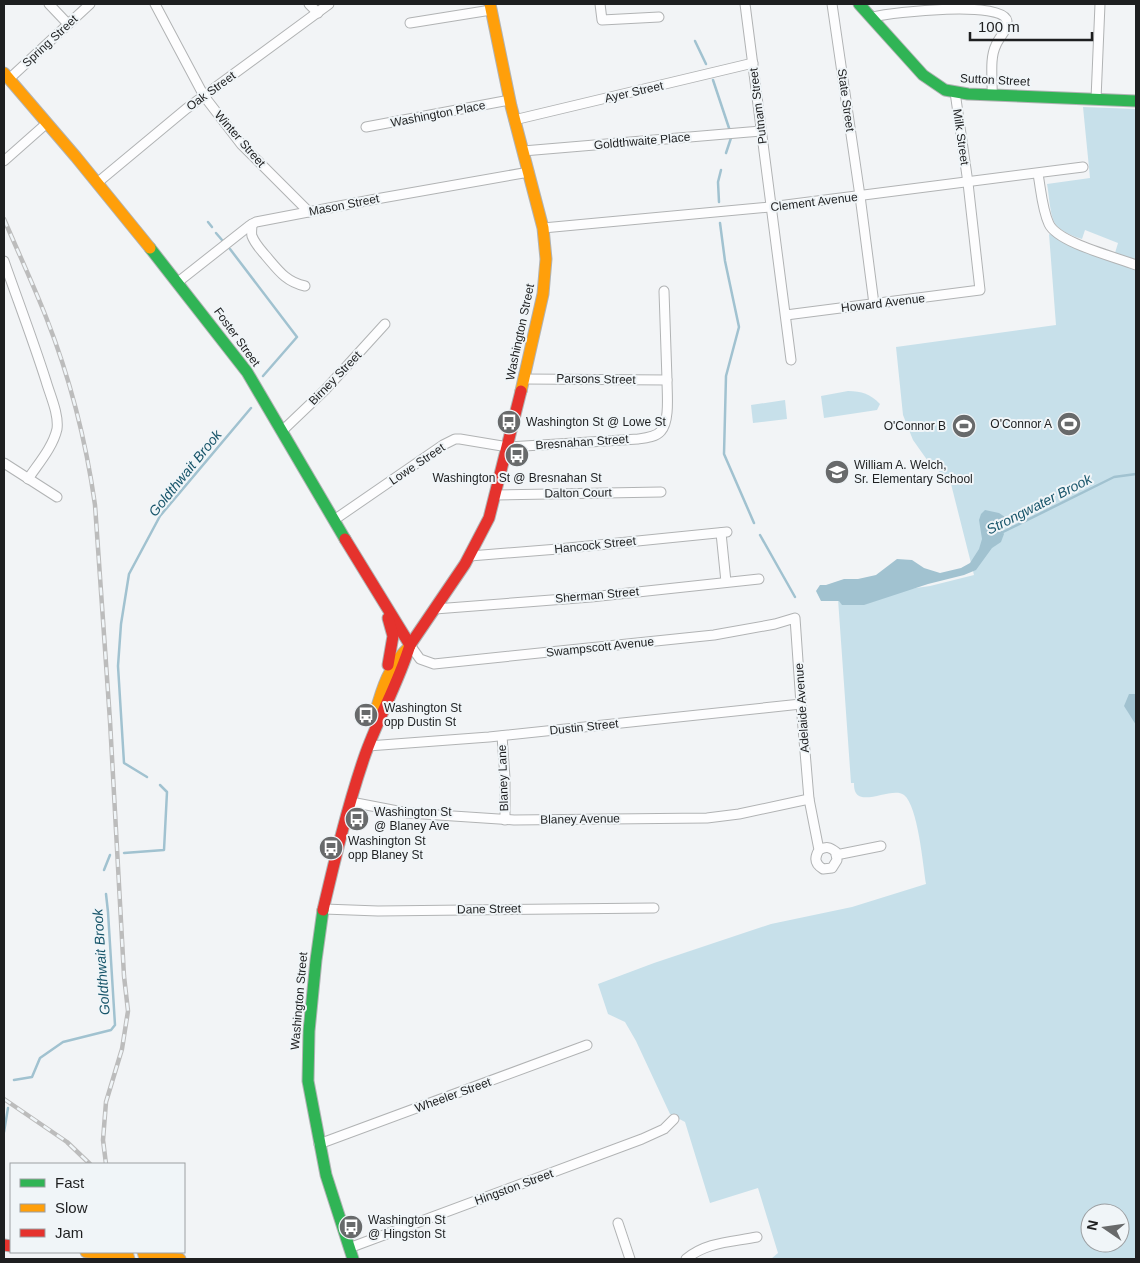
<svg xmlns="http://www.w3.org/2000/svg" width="1140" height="1263" viewBox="0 0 1140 1263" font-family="Arial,sans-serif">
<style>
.green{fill:#c7e0ea;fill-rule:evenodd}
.water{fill:#a1c2d0}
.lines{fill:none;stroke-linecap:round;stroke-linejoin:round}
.stream{stroke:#a1c2d0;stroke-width:2.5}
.street-casing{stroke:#b1b3b4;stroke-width:11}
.fast-casing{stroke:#b1b3b4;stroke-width:13}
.slow-casing{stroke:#b1b3b4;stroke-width:13}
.jam-casing{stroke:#b1b3b4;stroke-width:13}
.street{stroke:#fdfdfe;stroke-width:9}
.fast{stroke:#30b455;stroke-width:11}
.slow{stroke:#ff9f0a;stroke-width:11}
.jam{stroke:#e5322d;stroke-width:11}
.rail-casing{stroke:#bcbcbc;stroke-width:4.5}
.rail{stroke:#f0f5f8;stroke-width:2.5;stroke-dasharray:8;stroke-linecap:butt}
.labels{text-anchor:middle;stroke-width:4;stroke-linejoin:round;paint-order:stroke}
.street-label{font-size:12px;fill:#1e1f20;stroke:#f0f5f8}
.poi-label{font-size:12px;fill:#1e1f20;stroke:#f0f5f8;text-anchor:start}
.water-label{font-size:14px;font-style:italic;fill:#18556a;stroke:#f0f5f8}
</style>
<rect width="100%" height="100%" fill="#f2f4f6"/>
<g class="green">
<path d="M 1083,107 L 1136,109 L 1136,261 L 1115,253 L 1118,243 L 1085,230 L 1082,239 C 1074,237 1063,232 1057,226 C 1050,220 1049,193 1047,184 L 1090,178 Z"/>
<path d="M 1049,234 L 1136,270 L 1136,1259 L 771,1259 L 778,1253 L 758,1188 L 710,1203 L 685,1122 L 670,1114 L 636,1041 L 625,1022 L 608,1014 L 598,984 L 654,963 L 771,924 L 852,907 L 926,884 C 923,865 918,806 904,795 C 891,785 853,813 854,783 L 851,783 L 838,599 L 930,586 L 974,575 L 950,480 L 930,464 L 913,440 L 903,415 L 896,347 L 1056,325 ZM 1090,1213 L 1120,1213 L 1120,1243 L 1090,1243 Z"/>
<path d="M 848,391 C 862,391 870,394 880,404 L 877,410 L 824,418 L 821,396 Z"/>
<polygon points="785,400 787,419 753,423 751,405"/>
</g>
<g class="water">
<polygon points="985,510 999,513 1005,517 1001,529 1004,534 1001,542 992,548 976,570 964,575 928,584 864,605 842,605 839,601 821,601 816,591 820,585 826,585 844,579 858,579 876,575 897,559 912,560 924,568 940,573 961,568 970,563 979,549 982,539 979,520 981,514"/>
<polygon points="1129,694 1136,694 1136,725 1124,706"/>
</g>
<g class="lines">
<g class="stream">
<polyline points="695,41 706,64"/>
<polyline points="713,80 730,131"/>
<polyline points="726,153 731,138"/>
<polyline points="719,202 718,182 721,170"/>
<polyline points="208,222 212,227"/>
<polyline points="720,223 725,261 739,327 726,376 724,454 754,523"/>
<polyline points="216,233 222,240"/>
<polyline points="230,249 297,337 263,376"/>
<polyline points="1001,533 1114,477 1136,474"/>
<polyline points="760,535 795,597"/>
<polyline points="147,777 124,763 118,666 121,624 129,574 160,516 251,408"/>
<polyline points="124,853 164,850 167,792 160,785"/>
<polyline points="104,870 110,855"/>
<polyline points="14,1080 32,1077 40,1058 63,1042 111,1030 115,1025 108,912 106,894"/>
<polyline points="4,1132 8,1108"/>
</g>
<g class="street-casing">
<g id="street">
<polyline points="49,4 68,24"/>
<polyline points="155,4 204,96 241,144 309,212"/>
<polyline points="309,4 318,13"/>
<polyline points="600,4 602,20 659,17"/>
<polyline points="745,4 791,360"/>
<polyline points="832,4 860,196 874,304"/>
<path d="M 873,17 C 894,12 1004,0 1007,21 C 1008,30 999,37 996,45 C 989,59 993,80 992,95"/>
<polyline points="410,23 491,10"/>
<polyline points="9,79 90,4"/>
<polyline points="1096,99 1100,4"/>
<polyline points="514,120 753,63"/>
<polyline points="366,127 510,100"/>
<polyline points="523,151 761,131"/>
<polyline points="4,161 47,123"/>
<path d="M 1038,174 C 1041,190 1042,209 1049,224 C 1058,243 1116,257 1136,265"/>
<polyline points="97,183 186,109 329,4"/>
<path d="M 252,224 C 252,228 251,233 252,236 C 255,244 261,250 266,256 C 278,270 286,282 305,286"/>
<polyline points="543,228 770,207 1083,167"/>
<path d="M 4,261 C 18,301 33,340 46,381 C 50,395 59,414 57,429 C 53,447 38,464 28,479"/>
<polyline points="178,282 249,226 256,222 376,199 529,172"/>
<polyline points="664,291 667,380"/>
<polyline points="786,315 980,290 968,183 955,92"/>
<polyline points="282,431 325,390 385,324"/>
<polyline points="4,463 57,497"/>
<polyline points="496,495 661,492"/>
<path d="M 334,520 L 443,445 L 455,439 L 460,439 L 508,447 L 638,439 C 646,438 656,437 661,431 C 670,421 667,394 667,380 L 524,379"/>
<polyline points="721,533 726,582"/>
<polyline points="470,556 558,549 727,532"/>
<polyline points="435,609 591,597 759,579"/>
<path d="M 410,645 L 420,659 L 434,664 L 714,635 L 775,624 L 795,618 L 801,704 L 809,799 L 819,850 C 826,846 830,847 836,852 L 837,860 L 832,868 L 823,869 C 815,864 814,858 819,850"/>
<polyline points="502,736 505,778 505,820"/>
<polyline points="368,746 489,737 801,704"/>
<polyline points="351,802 408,813 514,820 707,818 739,814 809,799"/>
<polyline points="836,855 881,846"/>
<polyline points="324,909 378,911 654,908"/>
<polyline points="319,1144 587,1045"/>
<polyline points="618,1223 630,1259"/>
<polyline points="349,1248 642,1139 664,1129 674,1119"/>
<path d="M 686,1259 C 706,1242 732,1242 757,1237"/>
</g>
</g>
<g class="fast-casing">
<g id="fast">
<polyline points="859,4 923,75 945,90 968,94 1136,101"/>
<polyline points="150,248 247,372 345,539"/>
<polyline points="323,910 316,960 309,1031 308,1081 326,1175 353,1259"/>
</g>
</g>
<g class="slow-casing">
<g id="slow">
<polyline points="490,4 511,106 543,228 546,259 543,294 521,391"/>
<polyline points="4,73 76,157 150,248"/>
<path d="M 375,714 C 382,688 389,665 410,646"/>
<polyline points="86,1252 180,1259"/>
</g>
</g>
<g class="jam-casing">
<g id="jam">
<polyline points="345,539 410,645"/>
<polyline points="388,618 393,636 388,665"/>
<polyline points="410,645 465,564 489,518 521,391"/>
<path d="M 323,910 C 335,859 347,808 364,758 C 377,720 398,684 410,645"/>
<polyline points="4,1245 11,1246"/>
</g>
</g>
<use href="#street" class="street"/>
<use href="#fast" class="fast"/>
<use href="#slow" class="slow"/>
<use href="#jam" class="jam"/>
<g class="rail-casing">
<g id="rail">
<path d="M 4,219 C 18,252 33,284 46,317 C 70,378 86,441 95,505 L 110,721 L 124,976 L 128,1011 L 122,1049 L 106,1102 L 103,1140 L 106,1164"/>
<polyline points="4,1099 67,1142 90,1164"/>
<polyline points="135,1252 137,1259"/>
</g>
</g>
<use href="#rail" class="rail"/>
</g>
<defs>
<g id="bus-disc" transform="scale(1.25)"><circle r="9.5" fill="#686a6b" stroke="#f0f5f8"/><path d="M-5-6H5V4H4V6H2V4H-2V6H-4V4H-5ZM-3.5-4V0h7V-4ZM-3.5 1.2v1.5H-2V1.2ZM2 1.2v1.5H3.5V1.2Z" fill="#fff"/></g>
<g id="stadium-disc" transform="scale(1.25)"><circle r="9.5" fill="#686a6b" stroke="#f0f5f8"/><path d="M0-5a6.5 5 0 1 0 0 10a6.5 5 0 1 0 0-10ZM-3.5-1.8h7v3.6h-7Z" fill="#fff"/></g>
<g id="school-disc" transform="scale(1.25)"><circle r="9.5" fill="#686a6b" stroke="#f0f5f8"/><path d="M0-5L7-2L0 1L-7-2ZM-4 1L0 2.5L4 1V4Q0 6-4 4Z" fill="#fff"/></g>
</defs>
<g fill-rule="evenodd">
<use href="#bus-disc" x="509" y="422"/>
<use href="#stadium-disc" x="1069" y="424"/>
<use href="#stadium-disc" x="964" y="426"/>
<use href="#bus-disc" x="517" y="455"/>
<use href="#school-disc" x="837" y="472"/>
<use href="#bus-disc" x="366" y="715"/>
<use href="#bus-disc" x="357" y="819"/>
<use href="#bus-disc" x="331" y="848"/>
<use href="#bus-disc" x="351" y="1227"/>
</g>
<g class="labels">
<g class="street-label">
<text transform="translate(50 41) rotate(-43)" y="4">Spring Street</text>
<text transform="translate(995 80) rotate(3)" y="4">Sutton Street</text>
<text transform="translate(211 91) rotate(-36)" y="4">Oak Street</text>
<text transform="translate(634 92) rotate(-13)" y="4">Ayer Street</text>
<text transform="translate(846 100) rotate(82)" y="4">State Street</text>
<text transform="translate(758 106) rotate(-97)" y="4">Putnam Street</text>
<text transform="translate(438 114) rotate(-11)" y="4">Washington Place</text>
<text transform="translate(961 137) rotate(82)" y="4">Milk Street</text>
<text transform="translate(240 139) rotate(49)" y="4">Winter Street</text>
<text transform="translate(642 141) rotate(-5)" y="4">Goldthwaite Place</text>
<text transform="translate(814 202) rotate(-7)" y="4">Clement Avenue</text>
<text transform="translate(344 205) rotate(-11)" y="4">Mason Street</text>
<text transform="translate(883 303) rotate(-7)" y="4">Howard Avenue</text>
<text transform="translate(520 332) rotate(-78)" y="4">Washington Street</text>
<text transform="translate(237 337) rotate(54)" y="4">Foster Street</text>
<text transform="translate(335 378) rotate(-46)" y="4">Birney Street</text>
<text transform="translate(596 379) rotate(1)" y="4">Parsons Street</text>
<text transform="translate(582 442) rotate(-4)" y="4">Bresnahan Street</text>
<text transform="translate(417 464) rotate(-34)" y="4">Lowe Street</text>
<text transform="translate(578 493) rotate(-1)" y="4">Dalton Court</text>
<text transform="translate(595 545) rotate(-6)" y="4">Hancock Street</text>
<text transform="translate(597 595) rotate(-5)" y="4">Sherman Street</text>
<text transform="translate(600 647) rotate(-6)" y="4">Swampscott Avenue</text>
<text transform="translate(802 708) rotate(-94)" y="4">Adelaide Avenue</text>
<text transform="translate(584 727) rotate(-6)" y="4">Dustin Street</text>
<text transform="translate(503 778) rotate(-92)" y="4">Blaney Lane</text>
<text transform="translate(580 819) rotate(-1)" y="4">Blaney Avenue</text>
<text transform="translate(489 909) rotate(-1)" y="4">Dane Street</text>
<text transform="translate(299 1001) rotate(-85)" y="4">Washington Street</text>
<text transform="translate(453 1095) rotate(-20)" y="4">Wheeler Street</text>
<text transform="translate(514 1187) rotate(-20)" y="4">Hingston Street</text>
</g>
<g class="poi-label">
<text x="526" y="426">Washington St @ Lowe St</text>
<text x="1052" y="428" text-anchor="end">O'Connor A</text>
<text x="946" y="430" text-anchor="end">O'Connor B</text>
<text x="854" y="469">William A. Welch,<tspan x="854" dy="14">Sr. Elementary School</tspan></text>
<text x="517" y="482" text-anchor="middle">Washington St @ Bresnahan St</text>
<text x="384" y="712">Washington St<tspan x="384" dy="14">opp Dustin St</tspan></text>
<text x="374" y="816">Washington St<tspan x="374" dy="14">@ Blaney Ave</tspan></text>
<text x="348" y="845">Washington St<tspan x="348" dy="14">opp Blaney St</tspan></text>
<text x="368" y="1224">Washington St<tspan x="368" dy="14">@ Hingston St</tspan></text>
</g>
<g class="water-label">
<text transform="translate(185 473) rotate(-51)" y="5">Goldthwait Brook</text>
<text transform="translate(1039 504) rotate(-27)" y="5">Strongwater Brook</text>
<text transform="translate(101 962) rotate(-94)" y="5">Goldthwait Brook</text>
</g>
</g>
<rect width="1140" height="1263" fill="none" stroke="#1e1f20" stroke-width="10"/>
<rect x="10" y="1163" width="175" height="90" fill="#f0f5f8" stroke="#9c9fa2"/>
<rect x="20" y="1179" width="25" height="8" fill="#30b455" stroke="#9c9fa2"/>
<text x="55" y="1188" font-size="15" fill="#1e1f20">Fast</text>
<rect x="20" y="1204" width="25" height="8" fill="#ff9f0a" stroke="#9c9fa2"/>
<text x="55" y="1213" font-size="15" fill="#1e1f20">Slow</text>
<rect x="20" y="1229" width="25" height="8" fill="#e5322d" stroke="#9c9fa2"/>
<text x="55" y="1238" font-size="15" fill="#1e1f20">Jam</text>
<g transform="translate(1105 1228) rotate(283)"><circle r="24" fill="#f0f5f8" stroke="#9c9fa2"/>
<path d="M0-4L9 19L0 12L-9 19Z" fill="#686a6b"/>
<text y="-8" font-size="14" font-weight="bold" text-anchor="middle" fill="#1e1f20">N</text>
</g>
<path d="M970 32v8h122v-8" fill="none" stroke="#1e1f20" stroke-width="2.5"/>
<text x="978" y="32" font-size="15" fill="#1e1f20" stroke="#f0f5f8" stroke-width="4" paint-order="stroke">100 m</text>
</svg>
